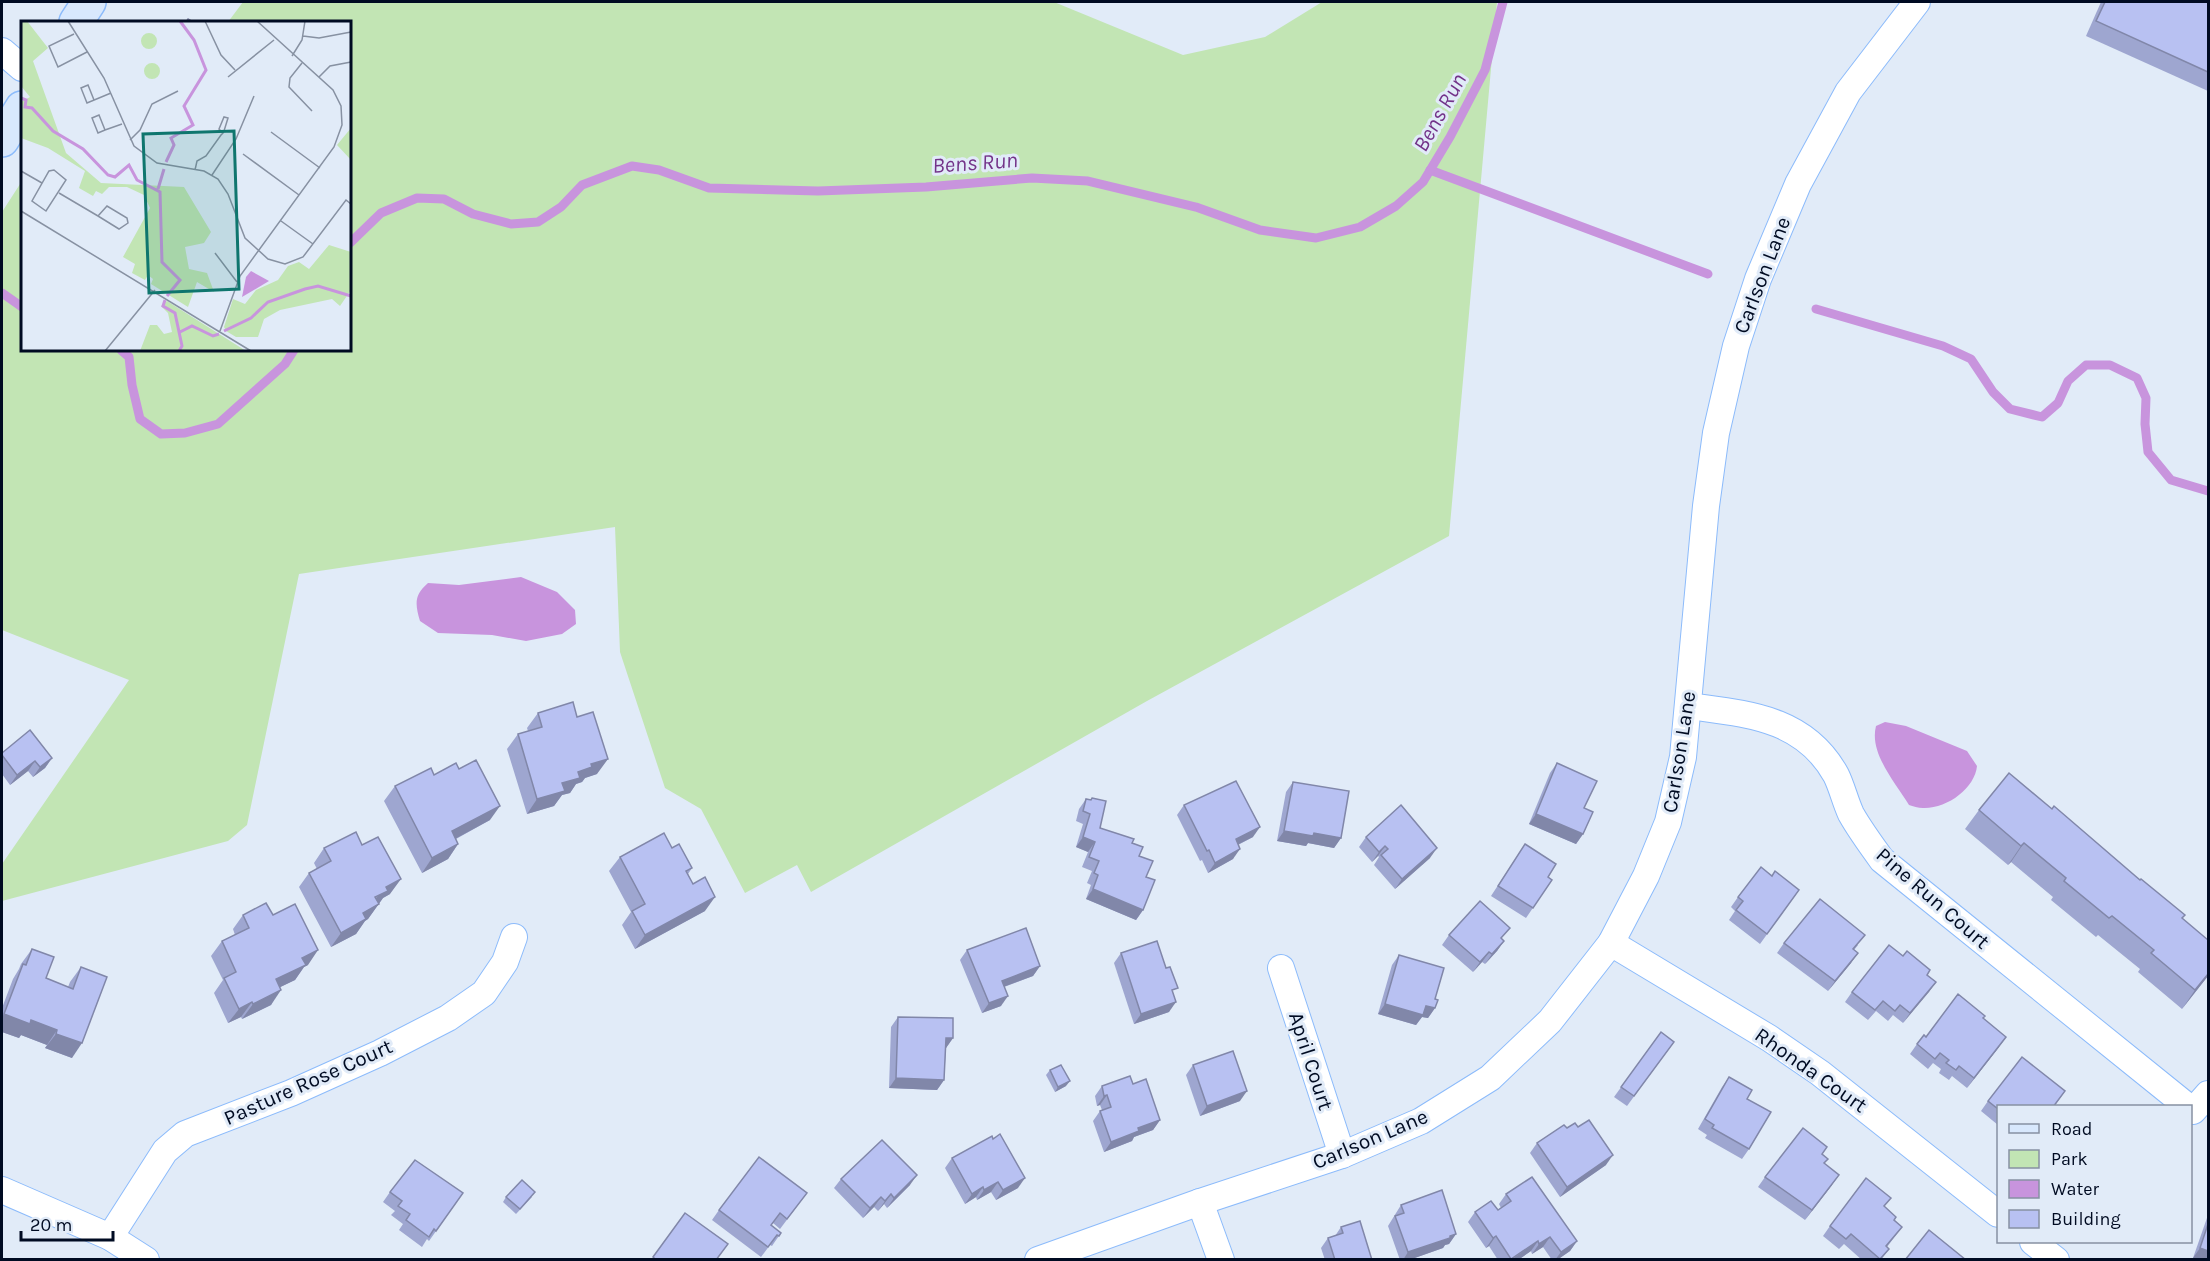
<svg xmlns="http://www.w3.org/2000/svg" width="2210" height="1261" viewBox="0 0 2210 1261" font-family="Karla,sans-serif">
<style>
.green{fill:#c2e5b4}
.water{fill:#c894dd}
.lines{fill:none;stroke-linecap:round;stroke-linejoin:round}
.stream{stroke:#c894dd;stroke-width:9}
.minor-casing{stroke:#8cbbfb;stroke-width:28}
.secondary-casing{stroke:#8cbbfb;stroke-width:36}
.minor{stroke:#fff;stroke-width:26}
.secondary{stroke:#d8e8fd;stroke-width:33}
.wall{fill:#9ea6d0}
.shaded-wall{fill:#8187a9}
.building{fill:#b8c1f2;stroke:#8187a9;stroke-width:1.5}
.labels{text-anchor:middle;stroke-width:6;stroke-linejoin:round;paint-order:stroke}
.street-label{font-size:21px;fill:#000b22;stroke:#e1ebf8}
.water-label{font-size:22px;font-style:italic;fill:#733389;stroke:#e1ebf8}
.inset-river{fill:none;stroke:#c894dd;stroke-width:3}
.inset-road{fill:none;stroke:#8791a2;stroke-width:1.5}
.view{fill:#0f766e;fill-opacity:0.15;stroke:#0f766e;stroke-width:3}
.inset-edge{fill:none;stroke:#000b22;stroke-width:3}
</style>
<rect width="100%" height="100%" fill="#e1ebf8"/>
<polygon class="green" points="243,2 1054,2 1183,55 1265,37 1322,2 1497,2 1449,536 1147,701 811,892 797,865 745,893 701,809 665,788 620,652 615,527 299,574 247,825 228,841 2,901 2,864 129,680 2,630 2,212 22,181 22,350 350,350 350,22 228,22"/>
<g class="water">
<path d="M 521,577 L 557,592 L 575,610 L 576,624 L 562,634 L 526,641 L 492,635 L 438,633 L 420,621 C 415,604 414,595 428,583 L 459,585 Z"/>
<path d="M 1885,722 L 1906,726 L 1967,751 L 1977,766 C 1975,788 1947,809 1923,808 C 1918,808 1913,806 1909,805 C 1895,782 1869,753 1876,726 Z"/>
</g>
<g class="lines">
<g class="stream">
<polyline points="1430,170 1708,274"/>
<polyline points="350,243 381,213 417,198 444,199 473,214 511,224 538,222 561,207 582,185 632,166 659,170 709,188 818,191 926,187 1032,178 1088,181 1196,207 1260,230 1316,238 1360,227 1396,206 1423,182 1450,137 1485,70 1503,2"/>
<polyline points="2,293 22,307"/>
<polyline points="1816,309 1943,346 1971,359 1993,392 2010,409 2042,417 2058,403 2068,381 2086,365 2110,365 2137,378 2146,398 2145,424 2148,452 2171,480 2208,491"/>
<polyline points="121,350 129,357 132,385 140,419 161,434 185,433 218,424 285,364 294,350"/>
</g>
<g class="minor-casing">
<g id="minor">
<polyline points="2,51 22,68"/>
<path d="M 1689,706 C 1746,714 1804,717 1836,775 C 1842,787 1845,801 1851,814 C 1860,830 1871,845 1882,860 L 2187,1106"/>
<polyline points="1611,943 1769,1038 1820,1073 1998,1214"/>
<polyline points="1281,968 1342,1155"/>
<polyline points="2193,1111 2208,1094"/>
<polyline points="2,1190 110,1237 146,1260"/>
<polyline points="1200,1202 1221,1260"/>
<polyline points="110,1237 165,1151 185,1134 291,1093 380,1053 448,1018 484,993 505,962 514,937"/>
<polyline points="2033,1242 2056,1260"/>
<polyline points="1038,1260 1200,1202 1342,1155 1421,1121 1490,1078 1550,1021 1611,943 1646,876 1668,822 1683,757 1706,506 1716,433 1736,346 1758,279 1798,184 1848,92 1917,2"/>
</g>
</g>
<g class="secondary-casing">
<g id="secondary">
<polyline points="76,22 89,2"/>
<polyline points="2,140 22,108"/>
</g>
</g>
<use href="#minor" class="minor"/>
<use href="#secondary" class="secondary"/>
</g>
<g class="wall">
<polygon points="2101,2 2208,2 2208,91 2086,36"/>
<polygon points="538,713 597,774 585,778 582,782 576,784 570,793 562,795 554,806 527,814 507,749 518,734 528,731 527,728"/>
<polygon points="2,753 52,758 45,768 33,777 28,771 10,785 2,774"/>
<polygon points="1557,763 1584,808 1583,834 1576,844 1529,824 1550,773"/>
<polygon points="459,769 490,820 456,839 458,844 448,859 422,873 384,801 395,786 434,775"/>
<polygon points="1293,782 1341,838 1334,848 1308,843 1306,846 1277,841 1286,792"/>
<polygon points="1092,798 1100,828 1132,843 1139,856 1146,877 1143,910 1136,920 1086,899 1091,885 1087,883 1092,871 1082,867 1088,852 1076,847 1083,824 1076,821 1079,809 1086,799 1090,800"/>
<polygon points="1184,805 1253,837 1238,845 1233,859 1208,873 1202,860 1200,861 1177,815"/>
<polygon points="1979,810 2182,919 2208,976 2182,1009 2138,972 2140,969 2098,935 2096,937 2051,900 2053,897 2011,862 2008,865 1965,829"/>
<polygon points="1366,837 1430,858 1395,889 1374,865 1379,857 1378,856 1372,862 1359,847"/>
<polygon points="1525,844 1548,877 1552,880 1526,918 1491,896"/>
<polygon points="362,845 390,894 383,898 368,919 365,921 356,934 331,947 299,887 309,873 317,869 314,863 324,848"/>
<polygon points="672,848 692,868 688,874 705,911 635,949 622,925 631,912 609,871 620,857"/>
<polygon points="1772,876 1799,890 1760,944 1729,920 1735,911 1731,907 1738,897"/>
<polygon points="243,915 273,915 308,965 304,967 295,980 280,987 271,1005 242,1019 241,1017 228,1023 214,993 223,980 211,956 222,941 235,935 233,929"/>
<polygon points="1449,935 1502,939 1504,941 1497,951 1485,964 1482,962 1473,972 1442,945"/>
<polygon points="1784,943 1858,945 1854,950 1851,963 1828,991 1777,953"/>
<polygon points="32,949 46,978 68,987 70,982 81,967 72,1058 45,1048 47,1045 21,1035 19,1038 2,1032 2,1008 13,979 19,969 21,964"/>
<polygon points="967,950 1040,966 1033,976 1004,987 1001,1006 982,1013 960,960"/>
<polygon points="1121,953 1173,995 1169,1012 1134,1024 1114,963"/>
<polygon points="1399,955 1435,999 1435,1008 1428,1018 1422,1017 1416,1025 1378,1014 1392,965"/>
<polygon points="1927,975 1936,982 1903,1023 1893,1015 1888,1021 1876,1011 1868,1020 1845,1002 1852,992"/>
<polygon points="898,1017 953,1038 946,1048 944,1080 937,1090 889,1088 891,1027"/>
<polygon points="1983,1018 1999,1047 1967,1088 1952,1076 1949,1080 1939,1073 1941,1069 1933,1063 1928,1069 1910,1054 1917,1044 1926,1037"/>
<polygon points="1661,1032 1674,1042 1627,1106 1614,1097"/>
<polygon points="1193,1065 1240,1101 1200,1116 1186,1075"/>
<polygon points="1050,1070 1066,1086 1055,1092 1046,1075"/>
<polygon points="1729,1077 1747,1099 1749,1149 1742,1159 1705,1138 1707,1135 1698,1129 1722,1087"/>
<polygon points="1133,1084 1160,1120 1153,1130 1134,1137 1132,1141 1104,1152 1093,1121 1100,1111 1102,1110 1100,1105 1097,1106 1095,1096 1102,1086"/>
<polygon points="2065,1091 2054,1107 1998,1107 1998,1125 1981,1111 1988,1101"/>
<polygon points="1567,1128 1606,1165 1560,1197 1530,1153 1537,1143"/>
<polygon points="993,1139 1018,1188 996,1200 991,1192 977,1200 976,1197 965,1204 945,1168 952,1158"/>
<polygon points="1822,1154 1828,1159 1824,1163 1832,1185 1805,1220 1758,1187 1765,1177"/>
<polygon points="841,1179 910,1185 887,1208 884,1204 878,1211 874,1207 863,1218 834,1188"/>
<polygon points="390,1192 463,1193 429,1241 427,1239 422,1247 399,1230 403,1224 391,1215 395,1211 383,1202"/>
<polygon points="807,1193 780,1229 773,1223 771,1225 781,1233 774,1243 772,1246 770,1245 761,1257 712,1220 719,1210"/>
<polygon points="1506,1194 1577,1241 1570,1251 1557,1260 1552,1260 1543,1247 1532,1254 1531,1251 1518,1260 1498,1260 1489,1246 1486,1248 1468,1222 1475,1212 1498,1210 1501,1208 1499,1204"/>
<polygon points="506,1197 532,1197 516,1214 503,1202"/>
<polygon points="1401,1205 1456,1234 1449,1244 1445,1245 1443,1248 1409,1260 1400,1260 1388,1226"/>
<polygon points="1884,1207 1894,1220 1902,1227 1887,1247 1889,1249 1881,1260 1862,1260 1844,1244 1839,1249 1823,1236 1830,1226"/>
<polygon points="2208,1215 2208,1260 2196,1260 2193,1258"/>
<polygon points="1341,1227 1372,1260 1325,1260 1321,1248 1328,1238 1335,1236"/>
</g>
<g class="shaded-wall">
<polygon points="52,758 45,768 33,777 40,767"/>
<polygon points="608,759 597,774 585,778 582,782 576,784 570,793 562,795 554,806 527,814 537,799 562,783 578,772 591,764"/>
<polygon points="35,761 28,771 10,785 17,775"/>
<polygon points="500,806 490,820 442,846 452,831"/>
<polygon points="1536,814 1583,834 1576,844 1529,824"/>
<polygon points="1260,827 1253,837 1229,849 1236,839"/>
<polygon points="1284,831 1314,833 1341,838 1334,848 1308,843 1306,846 1277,841"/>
<polygon points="1083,837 1095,842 1088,852 1076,847"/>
<polygon points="2024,843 2011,862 2008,865 2021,846"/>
<polygon points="458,844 448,859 422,873 432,858"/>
<polygon points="1385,846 1378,856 1372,862 1379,852"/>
<polygon points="1437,848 1430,858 1395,889 1402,879"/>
<polygon points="1240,849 1233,859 1208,873 1215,863"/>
<polygon points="401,879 390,894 383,898 368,919 365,921 356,934 331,947 341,933 363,913 386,887"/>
<polygon points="1093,889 1143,910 1136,920 1086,899"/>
<polygon points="715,897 705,911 635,949 645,935"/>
<polygon points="1504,941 1497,951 1485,964 1492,954"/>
<polygon points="318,950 308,965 304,967 295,980 266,994 276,979 302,958"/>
<polygon points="1489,952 1482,962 1473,972 1480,962"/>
<polygon points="1858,953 1851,963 1828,991 1835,981"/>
<polygon points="1040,966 1033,976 995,990 1002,981"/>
<polygon points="2208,974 2208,976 2182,1009 2195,990"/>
<polygon points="1936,982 1929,992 1903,1023 1910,1013"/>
<polygon points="281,990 271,1005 242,1019 253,1004"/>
<polygon points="1008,996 1001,1006 982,1013 989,1003"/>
<polygon points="252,1002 241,1017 228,1023 239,1009"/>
<polygon points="1176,1002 1169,1012 1134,1024 1141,1014"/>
<polygon points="1385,1004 1426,1006 1435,1008 1428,1018 1422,1017 1416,1025 1378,1014"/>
<polygon points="4,1014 31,1020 57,1030 47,1045 21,1035 19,1038 2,1032 2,1017"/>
<polygon points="56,1034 82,1043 72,1058 45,1048"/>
<polygon points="2006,1037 1999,1047 1967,1088 1974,1078"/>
<polygon points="946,1038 953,1038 946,1048"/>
<polygon points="896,1078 944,1080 937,1090 889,1088"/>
<polygon points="1070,1081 1066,1086 1055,1092 1058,1087"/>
<polygon points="1247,1091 1240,1101 1200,1116 1207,1106"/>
<polygon points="1107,1095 1100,1105 1097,1106 1104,1096"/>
<polygon points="1160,1120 1153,1130 1134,1137 1132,1141 1104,1152 1111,1142 1138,1128"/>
<polygon points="1613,1155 1606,1165 1560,1197 1567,1187"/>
<polygon points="917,1175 910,1185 887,1208 894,1198"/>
<polygon points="1839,1175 1832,1185 1805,1220 1812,1210"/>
<polygon points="1025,1178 1018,1188 996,1200 1003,1190"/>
<polygon points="998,1182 991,1192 977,1200 984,1190"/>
<polygon points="983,1187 976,1197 965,1204 972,1194"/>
<polygon points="891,1194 884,1204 878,1211 885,1201"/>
<polygon points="881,1197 874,1207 863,1218 870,1208"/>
<polygon points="1456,1234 1449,1244 1445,1245 1443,1248 1409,1260 1403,1260 1408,1252"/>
<polygon points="1496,1236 1489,1246 1486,1248 1493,1238"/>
<polygon points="1550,1237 1543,1247 1532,1254 1539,1244"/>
<polygon points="1538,1241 1531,1251 1518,1260 1511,1260"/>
<polygon points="1577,1241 1570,1251 1557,1260 1555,1260 1561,1252"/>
<polygon points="2200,1248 2208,1251 2208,1260 2196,1260 2193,1258"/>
</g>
<g class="building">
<polygon points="2105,2 2208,2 2208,72 2096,21"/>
<polygon points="188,19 193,22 186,22"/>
<polygon points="573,702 577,717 593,712 608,759 591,764 592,767 578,772 580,778 562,783 565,791 537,799 518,734 542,727 538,713"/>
<polygon points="30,730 52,758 40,767 35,761 17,775 2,755 2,753"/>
<polygon points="476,760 500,806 452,831 458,844 432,858 395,786 431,768 434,775 456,763 459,769"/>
<polygon points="1557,763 1597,781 1584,808 1593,812 1583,834 1536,814"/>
<polygon points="2009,773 2052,809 2054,806 2140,880 2141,879 2185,915 2182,918 2208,940 2208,974 2195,990 2151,953 2154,950 2112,916 2109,918 2064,881 2066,878 2024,843 2021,846 1979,810"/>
<polygon points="1236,781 1260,827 1236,839 1240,849 1215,863 1209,850 1207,851 1184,805"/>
<polygon points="1293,782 1349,791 1341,838 1314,833 1313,836 1284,831"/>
<polygon points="1092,798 1106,801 1100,828 1134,839 1132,843 1143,847 1139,856 1153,861 1146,877 1155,880 1143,910 1093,889 1098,875 1094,873 1099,861 1089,857 1095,842 1083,837 1090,814 1083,811 1086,799 1091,800"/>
<polygon points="1401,805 1437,848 1402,879 1381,855 1388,849 1385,846 1379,852 1366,837"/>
<polygon points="356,832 362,845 378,837 401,879 386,887 388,891 375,897 379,904 363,913 366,919 341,933 309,873 331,861 324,848"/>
<polygon points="664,833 672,848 679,844 692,868 686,871 693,884 705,877 715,897 645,935 632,911 645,904 620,857"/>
<polygon points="1525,844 1556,864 1548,877 1552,880 1533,908 1498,886"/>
<polygon points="1761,867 1772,876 1775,871 1799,890 1767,934 1736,910 1743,901 1738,897"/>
<polygon points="1820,899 1865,935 1853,949 1858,953 1835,981 1784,943"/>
<polygon points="1480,901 1510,928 1501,938 1504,941 1492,954 1489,952 1480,962 1449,935"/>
<polygon points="266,903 273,915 295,904 318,950 302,958 306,965 276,979 281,990 253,1004 252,1002 239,1009 224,978 236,972 222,941 249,928 243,915"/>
<polygon points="1026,928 1040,966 1002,981 1008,996 989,1003 967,950"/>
<polygon points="1157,941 1166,968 1170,967 1178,988 1172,990 1176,1002 1141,1014 1121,953"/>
<polygon points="1889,945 1903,956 1907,951 1930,970 1927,975 1936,982 1910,1013 1900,1005 1895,1011 1883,1001 1875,1010 1852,992"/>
<polygon points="32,949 54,957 46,978 73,989 81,967 107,977 82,1043 56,1034 57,1030 31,1020 30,1024 4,1014 23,964 26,965"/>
<polygon points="1399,955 1444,968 1435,999 1438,1000 1435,1008 1426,1006 1423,1015 1385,1004"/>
<polygon points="1958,994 1985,1016 1983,1018 2006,1037 1974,1078 1959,1066 1956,1070 1946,1063 1949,1060 1940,1053 1935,1059 1917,1044 1924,1035 1926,1037"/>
<polygon points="898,1017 953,1018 953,1038 946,1038 944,1080 896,1078"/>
<polygon points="1661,1032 1674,1042 1634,1096 1621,1087"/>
<polygon points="1233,1051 1247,1091 1207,1106 1193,1065"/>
<polygon points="2022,1057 2065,1091 2053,1107 1998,1107 1998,1109 1988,1101"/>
<polygon points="1061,1065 1070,1081 1058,1087 1050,1070"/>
<polygon points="1130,1076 1133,1084 1146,1079 1160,1120 1138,1128 1139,1131 1111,1142 1100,1111 1111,1107 1107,1095 1104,1096 1102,1086"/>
<polygon points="1729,1077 1752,1090 1747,1099 1771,1112 1749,1149 1712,1128 1714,1125 1705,1119"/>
<polygon points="1589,1120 1613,1155 1567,1187 1537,1143 1564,1125 1567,1128 1575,1123 1578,1127"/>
<polygon points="1803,1128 1827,1147 1822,1154 1828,1159 1824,1163 1839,1175 1812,1210 1765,1177"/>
<polygon points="1000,1134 1025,1178 1003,1190 998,1182 984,1190 983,1187 972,1194 952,1158 992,1136 993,1139"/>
<polygon points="882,1140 917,1175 894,1198 891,1194 885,1201 881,1197 870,1208 841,1179"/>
<polygon points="759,1157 807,1193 787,1219 780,1213 771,1225 781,1233 779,1236 777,1235 768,1247 719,1210"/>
<polygon points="415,1160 463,1193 436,1231 434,1229 429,1237 406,1220 410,1214 398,1206 402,1201 390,1192"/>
<polygon points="1532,1177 1577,1241 1561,1252 1550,1237 1539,1244 1538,1241 1511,1259 1496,1236 1493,1238 1475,1212 1491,1201 1498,1210 1511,1201 1506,1194"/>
<polygon points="1866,1178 1891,1198 1884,1206 1896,1217 1894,1220 1902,1227 1886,1246 1889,1249 1880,1259 1851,1234 1846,1239 1830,1226"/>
<polygon points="522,1180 535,1192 520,1209 506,1197"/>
<polygon points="1442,1190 1456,1234 1450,1236 1450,1238 1408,1252 1395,1216 1404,1213 1401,1205"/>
<polygon points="685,1213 728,1244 716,1260 656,1260 653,1257"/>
<polygon points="1360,1221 1372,1260 1335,1260 1328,1238 1343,1233 1341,1227"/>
<polygon points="2208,1224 2208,1251 2200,1248"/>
<polygon points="1929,1230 1966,1260 1905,1260"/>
</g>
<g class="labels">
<g class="street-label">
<text transform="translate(1762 275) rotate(-69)" y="7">Carlson Lane</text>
<text transform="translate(1679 752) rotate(-81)" y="7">Carlson Lane</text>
<text transform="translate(1933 898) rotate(41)" y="7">Pine Run Court</text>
<text transform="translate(1311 1061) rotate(72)" y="7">April Court</text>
<text transform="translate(1811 1070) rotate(35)" y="7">Rhonda Court</text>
<text transform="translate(308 1082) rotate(-24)" y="7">Pasture Rose Court</text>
<text transform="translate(1370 1139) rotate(-23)" y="7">Carlson Lane</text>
</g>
<g class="water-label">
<text transform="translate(1439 112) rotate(-61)" y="8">Bens Run</text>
<text transform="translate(975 162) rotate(-4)" y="8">Bens Run</text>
</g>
</g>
<g transform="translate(21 21)">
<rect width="330" height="330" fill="#e1ebf8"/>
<path d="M 0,0 L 6,0 L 27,27 L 12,40 L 45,132 L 80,162 L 163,166 L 190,211 L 183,222 L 164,226 L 168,248 L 186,252 L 193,271 L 176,261 L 167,286 L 130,263 L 132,258 L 127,254 L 124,259 L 111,252 L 114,243 L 102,236 L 129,187 L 123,174 L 106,166 L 88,166 L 81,173 L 75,170 L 72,175 L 58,167 L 64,150 L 27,127 L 0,117 L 0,81 L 9,76 L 0,65 ZM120 20a8 8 0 1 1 16 0a8 8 0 1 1-16 0ZM123 50a8 8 0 1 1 16 0a8 8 0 1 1-16 0ZM 330,107 L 330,139 L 316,124 ZM 308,224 L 330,231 L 330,269 L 319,285 L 311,278 L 259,289 L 243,298 L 237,316 L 215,316 L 205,310 L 203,306 L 212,278 L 224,283 L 235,269 L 257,259 L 267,245 L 278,241 L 288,248 ZM 146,280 L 225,330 L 119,330 L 129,304 L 136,304 L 143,313 L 151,311 L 147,292 L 140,285 Z" fill="#c2e5b4"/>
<path d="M 230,250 L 248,260 L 221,276 L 225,256 Z" fill="#c894dd"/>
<path class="inset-river" d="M 0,77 L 5,79 L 4,86 L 11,87 L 32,110 L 62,128 L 87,154 L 94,156 L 108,144 L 116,159 L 139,171 L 141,241 L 159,259 L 146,275M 145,141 L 153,124 L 150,117 L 172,104 L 163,85 L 185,49 L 173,19 L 159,0M 137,168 L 143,148M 144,279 L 142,285 L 154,292 L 161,325 L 158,330M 203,310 L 230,297 L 247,281 L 284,268 L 297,265 L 330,275M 157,312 L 171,305 L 192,315 L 198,313"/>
<path class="inset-road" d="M 47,0 L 83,57 L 113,125 L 136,142 L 183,150 L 197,158 L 207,173 L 224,217 L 247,238 L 264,243 L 282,236 L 325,179 L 330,183M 184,0 L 200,34 L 214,49M 53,13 L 28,25 L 37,46 L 66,31M 282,15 L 298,17 L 330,11M 271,35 L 281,19 L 284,0M 281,42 L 269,57 L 268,66 L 291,90M 207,56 L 253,19M 298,56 L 309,45 L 330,41M 73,79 L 67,64 L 60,67 L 66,82 L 90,72M 84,109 L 78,94 L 71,97 L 77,112 L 84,109 L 101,103M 250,111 L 299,147M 109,119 L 119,109 L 131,83 L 157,70M 222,133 L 278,174M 33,149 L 45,159 L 25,190 L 11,180 L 28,150 ZM 174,149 L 176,140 L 185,135 L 200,114 L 202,112 L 203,110 L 207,97 L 203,96 L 198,108 L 202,112M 0,150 L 21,162M 191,154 L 215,118 L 233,75M 38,172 L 77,195 L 98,208 L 107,202 L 106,197 L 86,185 L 77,195M 0,190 L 230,330M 260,200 L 292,223M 194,232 L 216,261M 199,310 L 219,255 L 313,126 L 321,104 L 320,85 L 312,69 L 236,0M 84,330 L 134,269"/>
<path class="view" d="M 213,110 L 218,268 L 128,272 L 122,113 Z"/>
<rect width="330" height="330" class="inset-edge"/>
</g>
<rect width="2210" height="1261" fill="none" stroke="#000b22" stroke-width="6"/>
<rect x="1997" y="1105" width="195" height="138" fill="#e1ebf8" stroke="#8791a2" stroke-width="1.5"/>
<rect x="2009" y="1124" width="30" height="9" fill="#d8e8fd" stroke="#8791a2" stroke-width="1.5"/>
<text x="2051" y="1135" font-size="18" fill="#000b22">Road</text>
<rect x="2009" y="1150" width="30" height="18" fill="#c2e5b4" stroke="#8791a2" stroke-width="1.5"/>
<text x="2051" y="1165" font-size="18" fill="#000b22">Park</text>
<rect x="2009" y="1180" width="30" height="18" fill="#c894dd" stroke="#8791a2" stroke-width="1.5"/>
<text x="2051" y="1195" font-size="18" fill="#000b22">Water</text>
<rect x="2009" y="1210" width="30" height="18" fill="#b8c1f2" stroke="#8791a2" stroke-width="1.5"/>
<text x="2051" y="1225" font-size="18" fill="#000b22">Building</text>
<path d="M21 1231v9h92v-9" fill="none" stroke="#000b22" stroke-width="3"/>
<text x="30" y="1231" font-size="18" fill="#000b22" stroke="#e1ebf8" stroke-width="4.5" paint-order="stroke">20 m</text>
</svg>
